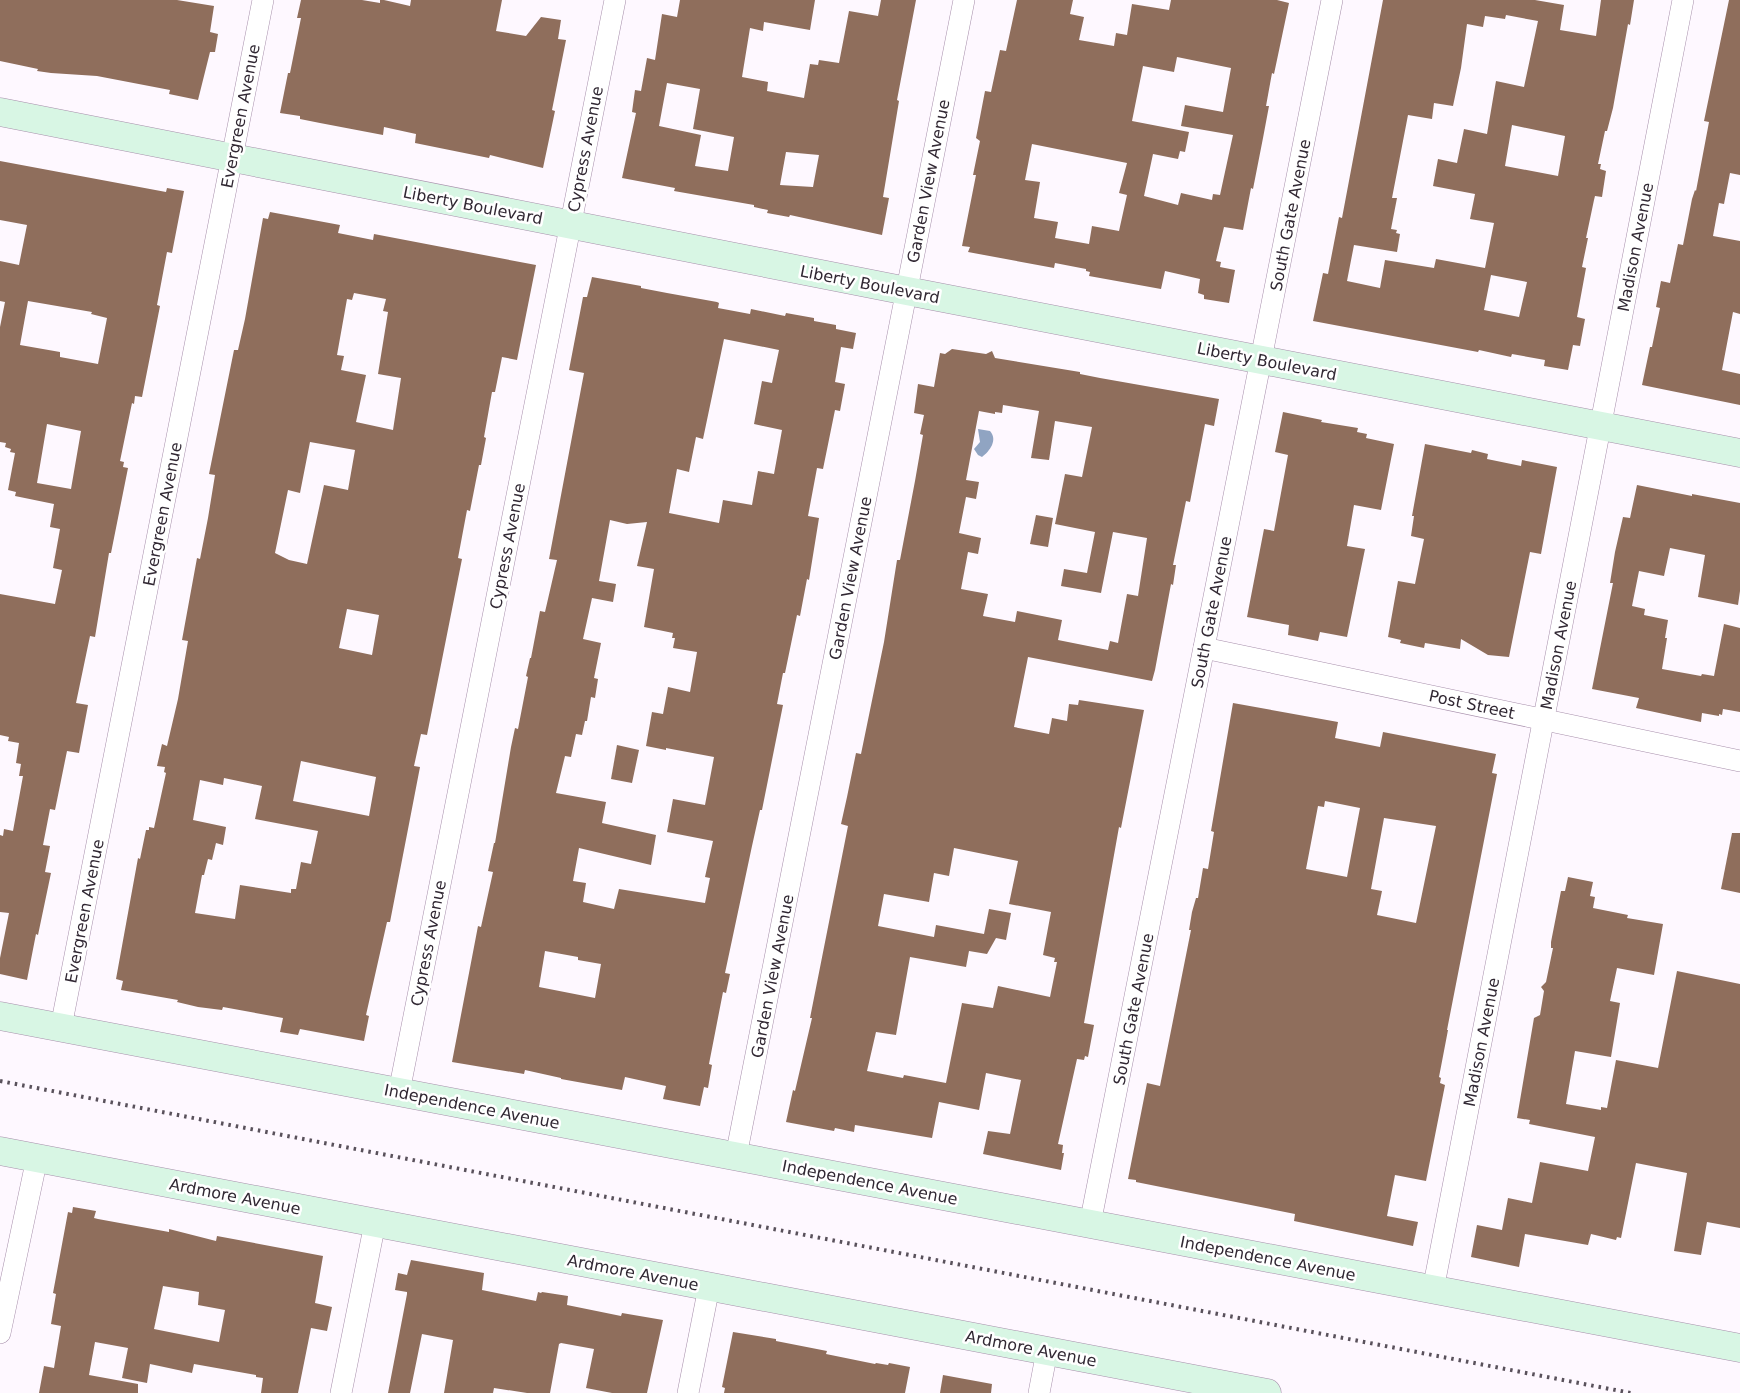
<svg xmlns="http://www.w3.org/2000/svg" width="1740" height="1393" viewBox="0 0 1740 1393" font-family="'DejaVu Sans',sans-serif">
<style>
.water{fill:#90a4c2}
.building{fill:#8f6e5c;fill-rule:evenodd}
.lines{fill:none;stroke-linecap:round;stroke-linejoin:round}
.street-casing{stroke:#a78fab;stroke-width:22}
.secondary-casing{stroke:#a78fab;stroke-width:29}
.street{stroke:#fff;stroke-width:21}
.secondary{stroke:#d8f6e4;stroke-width:28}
.rail{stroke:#59515b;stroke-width:4;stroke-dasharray:2.5 5;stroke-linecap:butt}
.labels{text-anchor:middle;stroke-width:5;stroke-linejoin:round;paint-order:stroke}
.street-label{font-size:16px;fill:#312833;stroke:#fff}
</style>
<rect width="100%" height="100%" fill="#fef8ff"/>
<path class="water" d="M 978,429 L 990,431 C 998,440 990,451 982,457 L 978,455 L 974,449 L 980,442 Z"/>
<g class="building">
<polygon points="0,0 177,0 214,6 210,32 218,34 215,52 210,52 198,100 169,94 170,90 97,76 51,73 37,71 38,69 0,61"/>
<polygon points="301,0 362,0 380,3 380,0 384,0 410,6 411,0 502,0 496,31 526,36 541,17 561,20 558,39 566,40 552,110 555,111 543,168 490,155 489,158 415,143 416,134 384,127 383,135 320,123 300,119 300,116 280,113 288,73 290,73 301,18 297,18"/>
<path d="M 680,0 L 815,0 L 810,30 L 764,22 L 763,31 L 750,28 L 742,77 L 768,82 L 767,91 L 804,98 L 810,64 L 818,65 L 819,60 L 839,63 L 849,11 L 878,16 L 881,0 L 916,0 L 897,100 L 899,101 L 883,197 L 889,198 L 882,235 L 790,215 L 789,217 L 767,213 L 768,210 L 754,207 L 754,205 L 674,191 L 675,188 L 622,178 L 636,113 L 632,112 L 635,90 L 641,91 L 647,58 L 655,60 L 662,14 L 677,17 ZM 667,83 L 700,89 L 693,129 L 734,137 L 728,171 L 695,166 L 701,135 L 659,126 ZM 786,152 L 819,155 L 813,187 L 780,185 Z"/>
<path d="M 1017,0 L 1073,0 L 1070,14 L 1084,17 L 1079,40 L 1114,46 L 1116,33 L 1127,35 L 1132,4 L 1169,10 L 1171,0 L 1277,0 L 1289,3 L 1274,74 L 1272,73 L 1266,106 L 1269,106 L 1263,138 L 1253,189 L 1251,188 L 1243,230 L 1224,227 L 1216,261 L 1221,262 L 1220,267 L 1235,270 L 1229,303 L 1204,299 L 1204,295 L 1198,293 L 1200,279 L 1165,271 L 1161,289 L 1089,276 L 1090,272 L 1086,271 L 1086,269 L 1055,263 L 1054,268 L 968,252 L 970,247 L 962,246 L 976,175 L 973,175 L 980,141 L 976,138 L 985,91 L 991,92 L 1000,50 L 1006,51 ZM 1177,57 L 1231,68 L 1223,112 L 1185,105 L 1181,126 L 1233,135 L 1220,195 L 1213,194 L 1212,200 L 1181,193 L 1178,205 L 1144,196 L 1153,154 L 1178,159 L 1180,151 L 1185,152 L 1189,132 L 1132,121 L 1143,66 L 1174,72 ZM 1032,144 L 1127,163 L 1119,193 L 1127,195 L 1119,231 L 1092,226 L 1089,244 L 1055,238 L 1058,222 L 1034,218 L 1040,182 L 1025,180 Z"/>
<path d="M 1383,0 L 1535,0 L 1564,5 L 1560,30 L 1596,36 L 1601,0 L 1634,0 L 1630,25 L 1628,24 L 1613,108 L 1607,131 L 1605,131 L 1598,164 L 1601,164 L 1600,169 L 1606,171 L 1602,197 L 1595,196 L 1594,200 L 1586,238 L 1588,238 L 1582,267 L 1586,268 L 1577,317 L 1585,319 L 1580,346 L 1573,345 L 1568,370 L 1544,366 L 1545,360 L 1512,354 L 1511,357 L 1479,350 L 1478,352 L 1313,321 L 1323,273 L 1328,274 L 1339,217 L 1342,218 ZM 1506,15 L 1538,21 L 1524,87 L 1496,81 L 1487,134 L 1464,129 L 1457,163 L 1438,159 L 1433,186 L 1475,194 L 1470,219 L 1494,223 L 1485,268 L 1436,259 L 1434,268 L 1385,260 L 1380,288 L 1347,281 L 1354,245 L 1397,252 L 1400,234 L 1396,233 L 1397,230 L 1391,229 L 1397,198 L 1392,198 L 1408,115 L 1432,119 L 1434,103 L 1453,106 L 1461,68 L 1467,24 L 1483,27 L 1485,16 L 1505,19 ZM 1512,125 L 1565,136 L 1558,176 L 1505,166 ZM 1491,275 L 1527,282 L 1519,317 L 1484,310 Z"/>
<polygon points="1729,0 1740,0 1740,175 1730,173 1724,204 1719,203 1713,236 1740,241 1740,314 1733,312 1722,370 1740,374 1740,405 1642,385 1650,347 1652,347 1660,308 1656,307 1661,281 1670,283 1678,244 1683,245 1692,199 1695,190 1696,191 1709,122 1704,121"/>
<path d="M 0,161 L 166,192 L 167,188 L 184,191 L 172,253 L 167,252 L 157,305 L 160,306 L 142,397 L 135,396 L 134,404 L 132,403 L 120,461 L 124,462 L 123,467 L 128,468 L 111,553 L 109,553 L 95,637 L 90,636 L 76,703 L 88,705 L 79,753 L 67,751 L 55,810 L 50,809 L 43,845 L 50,846 L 45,872 L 51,873 L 38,935 L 36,934 L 27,980 L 0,974 L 0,958 L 9,913 L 0,912 L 0,835 L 3,836 L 4,829 L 13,831 L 23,776 L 19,776 L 21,764 L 16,763 L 19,743 L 8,741 L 9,737 L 0,735 L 0,594 L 55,604 L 62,570 L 53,568 L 60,529 L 50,527 L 54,504 L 15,496 L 16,492 L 8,490 L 15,453 L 10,452 L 11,449 L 5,447 L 6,443 L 0,442 L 0,327 L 5,302 L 0,301 L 0,261 L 19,265 L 27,225 L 0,220 ZM 28,301 L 92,312 L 91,314 L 107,318 L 98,364 L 60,357 L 60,352 L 20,345 ZM 47,424 L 81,431 L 71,489 L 37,483 Z"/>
<path d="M 270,212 L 340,225 L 338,233 L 373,240 L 374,234 L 536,265 L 517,360 L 502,357 L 495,392 L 492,392 L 484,437 L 486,438 L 481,465 L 479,465 L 470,511 L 467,510 L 458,558 L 462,559 L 427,735 L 421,734 L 414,766 L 420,767 L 409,824 L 390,922 L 387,922 L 366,1015 L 369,1016 L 364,1041 L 300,1029 L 298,1035 L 280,1032 L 283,1018 L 223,1007 L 222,1010 L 198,1007 L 177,1002 L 178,1000 L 121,990 L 123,981 L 116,979 L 138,858 L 140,859 L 146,830 L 149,830 L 149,827 L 154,828 L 166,773 L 164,772 L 165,767 L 157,766 L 162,744 L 167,746 L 178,699 L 188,641 L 182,640 L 197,558 L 200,559 L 208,518 L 215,475 L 209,474 L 234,350 L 238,350 L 245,319 L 263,218 L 268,219 ZM 354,293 L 386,299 L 383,311 L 388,312 L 378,374 L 401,378 L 393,430 L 356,422 L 366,375 L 341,370 L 344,356 L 337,355 L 347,299 L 352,300 ZM 310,442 L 355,450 L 348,490 L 324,485 L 307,564 L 289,560 L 275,553 L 288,490 L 300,493 ZM 347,609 L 379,615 L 372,655 L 339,648 ZM 301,761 L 376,777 L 369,816 L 293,801 ZM 224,778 L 262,786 L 255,819 L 318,831 L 311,864 L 301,862 L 296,889 L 291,889 L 291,893 L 240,885 L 235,919 L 195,913 L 202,875 L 204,875 L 208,859 L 212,860 L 216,843 L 223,845 L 226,827 L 193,820 L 200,780 L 223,785 Z"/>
<path d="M 592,277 L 641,286 L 641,288 L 667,293 L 717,302 L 719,303 L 718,308 L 750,314 L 751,309 L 785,316 L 786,313 L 814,318 L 814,321 L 836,325 L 836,329 L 856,333 L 853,349 L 841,347 L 835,382 L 845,384 L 840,411 L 835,410 L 823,469 L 817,468 L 808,516 L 819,518 L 809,580 L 807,579 L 800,616 L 797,615 L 785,673 L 783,673 L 777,704 L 783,705 L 762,810 L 760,810 L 752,846 L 725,973 L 730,974 L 726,993 L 723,992 L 709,1064 L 712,1065 L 708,1088 L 704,1087 L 700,1106 L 663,1099 L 666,1086 L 625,1077 L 622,1090 L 561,1079 L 561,1078 L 525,1070 L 524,1074 L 452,1062 L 478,926 L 481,927 L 493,872 L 488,871 L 494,843 L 495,843 L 511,747 L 515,728 L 518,729 L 528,677 L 526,676 L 530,658 L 531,658 L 540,611 L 545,612 L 557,560 L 549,559 L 584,373 L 569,370 L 583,297 L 587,297 ZM 724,339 L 779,350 L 772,383 L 762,381 L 754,424 L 782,430 L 774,474 L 758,471 L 752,505 L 723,500 L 719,523 L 669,513 L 677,469 L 689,472 L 696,437 L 703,439 ZM 610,520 L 627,524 L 647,522 L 637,566 L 654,569 L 644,627 L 673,633 L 672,638 L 675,638 L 673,648 L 697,652 L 690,692 L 668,687 L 663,714 L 652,712 L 646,746 L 666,750 L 666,748 L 714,757 L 705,805 L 673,799 L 667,832 L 713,841 L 705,877 L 710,878 L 705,903 L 619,889 L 614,909 L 583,902 L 586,883 L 573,881 L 579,848 L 651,865 L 656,835 L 602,823 L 606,802 L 556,793 L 565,756 L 571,757 L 576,734 L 582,735 L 585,721 L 587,721 L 591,697 L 595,698 L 598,679 L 594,678 L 601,643 L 583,639 L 592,598 L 613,602 L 616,584 L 599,581 ZM 545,951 L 578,957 L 578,960 L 601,964 L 595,998 L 539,987 Z"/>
<path d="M 952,349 L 986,354 L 992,351 L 995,358 L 1080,372 L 1080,374 L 1100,378 L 1219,399 L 1214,426 L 1205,424 L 1190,502 L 1186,501 L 1173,565 L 1176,565 L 1173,585 L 1171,584 L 1155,670 L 1152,681 L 1028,657 L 1014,727 L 1049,734 L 1052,718 L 1067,721 L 1069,704 L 1078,705 L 1079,700 L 1144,710 L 1121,828 L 1119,827 L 1084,1023 L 1094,1025 L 1088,1057 L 1085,1056 L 1084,1060 L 1077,1059 L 1058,1144 L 1063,1145 L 1062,1153 L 1064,1153 L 1061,1170 L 983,1154 L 988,1131 L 1010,1134 L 1021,1080 L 986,1073 L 979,1110 L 939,1102 L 932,1138 L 855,1125 L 854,1132 L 835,1128 L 834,1131 L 786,1122 L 793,1090 L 795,1091 L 812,1018 L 810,1018 L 848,826 L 841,824 L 847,797 L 856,753 L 861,754 L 884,642 L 897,560 L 900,560 L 915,481 L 923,435 L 920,434 L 924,415 L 914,413 L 918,384 L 934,387 L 940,353 L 945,354 ZM 1003,405 L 1039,411 L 1031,458 L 1049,460 L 1055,421 L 1092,427 L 1082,477 L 1065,474 L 1055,524 L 1095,532 L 1087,573 L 1064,569 L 1061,586 L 1101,593 L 1113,532 L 1147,538 L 1138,596 L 1127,594 L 1118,643 L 1110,641 L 1108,650 L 1058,640 L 1062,620 L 1017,611 L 1015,622 L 983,616 L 988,594 L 961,589 L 968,552 L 978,554 L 981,538 L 959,533 L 966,497 L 976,499 L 979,482 L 966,480 L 979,411 L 995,414 L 995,412 L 1002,413 ZM 954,848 L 1018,861 L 1009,904 L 1051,912 L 1043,955 L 1055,958 L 1054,962 L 1057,962 L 1050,997 L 998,986 L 993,1008 L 962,1003 L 946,1083 L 904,1075 L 903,1078 L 867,1071 L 876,1032 L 896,1035 L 910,957 L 966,967 L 969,951 L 987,954 L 996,938 L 1006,940 L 1011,913 L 989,909 L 984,934 L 936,925 L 934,937 L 878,926 L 884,894 L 929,902 L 934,873 L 949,876 Z"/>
<polygon points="1283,412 1322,420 1321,422 1358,428 1357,432 1367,434 1366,438 1394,444 1381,510 1354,505 1347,546 1365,549 1347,637 1320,632 1318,641 1288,635 1289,625 1247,617 1264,529 1274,531 1288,455 1275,452"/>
<polygon points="1425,444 1471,453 1472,450 1488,454 1487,459 1521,466 1522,460 1557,467 1541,554 1530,552 1509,657 1488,655 1461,639 1460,649 1425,643 1424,648 1400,643 1401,640 1388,637 1398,581 1415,584 1424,539 1411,536 1414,516 1412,516"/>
<polygon points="1637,485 1692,496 1692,494 1740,503 1740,591 1738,605 1698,597 1705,555 1670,548 1664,576 1639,571 1632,606 1645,609 1644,615 1668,620 1665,638 1667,638 1662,669 1701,676 1702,674 1714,676 1724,624 1740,628 1740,712 1723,709 1722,715 1719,714 1719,716 1702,713 1701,722 1636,708 1639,698 1592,689 1613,583 1610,583 1615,552 1623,517 1630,518"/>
<polygon points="1036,515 1053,518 1048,547 1030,544"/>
<path d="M 1233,703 L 1338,722 L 1335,738 L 1380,747 L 1383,732 L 1496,754 L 1492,773 L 1497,774 L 1447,1030 L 1448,1030 L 1439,1077 L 1441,1078 L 1440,1083 L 1445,1085 L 1426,1181 L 1395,1175 L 1387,1216 L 1418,1222 L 1413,1246 L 1294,1221 L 1295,1214 L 1136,1182 L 1136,1180 L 1128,1179 L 1147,1083 L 1160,1086 L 1191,930 L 1189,930 L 1192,912 L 1196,898 L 1198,898 L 1203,868 L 1208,869 L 1214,832 L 1211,831 ZM 1325,801 L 1360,808 L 1347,877 L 1306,869 L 1318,806 L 1324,807 ZM 1384,818 L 1436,826 L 1416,923 L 1377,915 L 1382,891 L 1371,889 Z"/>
<polygon points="617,745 639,750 632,783 611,779"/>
<polygon points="1732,833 1740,833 1740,893 1721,889"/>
<polygon points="1568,877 1593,882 1590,896 1595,897 1593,908 1628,915 1627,918 1663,924 1654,975 1617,968 1610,1001 1620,1003 1611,1057 1575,1051 1566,1104 1601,1110 1601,1107 1607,1108 1616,1060 1658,1068 1677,971 1740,984 1740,1228 1707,1222 1701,1255 1674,1251 1687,1173 1636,1163 1621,1238 1617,1237 1616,1240 1591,1234 1588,1245 1525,1234 1519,1267 1471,1257 1477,1225 1502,1230 1508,1198 1532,1203 1540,1162 1588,1171 1595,1137 1529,1124 1530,1120 1517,1118 1534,1018 1540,1015 1544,991 1541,987 1546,982 1553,948 1551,948 1551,942 1561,891 1565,891"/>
<path d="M 73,1207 L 96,1211 L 94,1218 L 98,1219 L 169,1232 L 169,1229 L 216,1241 L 217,1236 L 323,1256 L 315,1303 L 332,1307 L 327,1331 L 311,1328 L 298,1393 L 261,1393 L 263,1378 L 256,1377 L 256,1375 L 194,1364 L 192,1373 L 150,1364 L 147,1383 L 122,1378 L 128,1348 L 95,1342 L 89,1375 L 138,1384 L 138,1393 L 39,1393 L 44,1366 L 54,1368 L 61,1326 L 51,1324 L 56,1294 L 53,1293 L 68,1212 L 72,1213 ZM 163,1286 L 199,1292 L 198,1305 L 225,1310 L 219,1342 L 154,1329 Z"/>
<polygon points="411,1260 484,1273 482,1290 536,1301 538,1292 541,1293 542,1292 568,1296 567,1305 621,1316 622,1313 663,1320 647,1393 612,1393 586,1388 594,1349 561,1343 559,1344 550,1393 527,1393 494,1388 493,1393 444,1393 453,1340 422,1334 410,1393 388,1393 407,1294 407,1292 395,1290 398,1273 407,1275"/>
<polygon points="733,1332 776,1339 776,1341 827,1351 826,1354 875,1364 876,1363 888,1365 889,1363 910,1367 905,1393 724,1393 725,1388 722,1387"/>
<polygon points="943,1375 992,1384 991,1393 940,1393"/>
</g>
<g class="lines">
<g class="street-casing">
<g id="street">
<polyline points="1204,648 1740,761"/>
<polyline points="61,1027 263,0"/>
<polyline points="399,1092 615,0"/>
<polyline points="736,1156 964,0"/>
<polyline points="1090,1224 1332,0"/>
<polyline points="1433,1290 1683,0"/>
<polyline points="0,1333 37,1158"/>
<polyline points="341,1393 375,1223"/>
<polyline points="688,1393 709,1287"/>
<polyline points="1039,1393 1047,1351"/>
</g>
</g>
<g class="secondary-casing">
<g id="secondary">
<polyline points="0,112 907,291 1740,453"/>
<polyline points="0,1016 1740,1348"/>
<polyline points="0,1151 1267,1393"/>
</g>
</g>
<use href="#street" class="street"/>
<use href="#secondary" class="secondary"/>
<polyline class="rail" points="0,1081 1631,1393"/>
</g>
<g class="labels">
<g class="street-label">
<text transform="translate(240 116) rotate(-79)" y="6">Evergreen Avenue</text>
<text transform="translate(585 149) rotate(-79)" y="6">Cypress Avenue</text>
<text transform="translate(928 181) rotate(-79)" y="6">Garden View Avenue</text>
<text transform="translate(473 205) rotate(11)" y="6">Liberty Boulevard</text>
<text transform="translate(1290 215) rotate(-79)" y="6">South Gate Avenue</text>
<text transform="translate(1635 247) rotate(-79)" y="6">Madison Avenue</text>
<text transform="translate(870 284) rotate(11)" y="6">Liberty Boulevard</text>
<text transform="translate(1267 361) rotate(11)" y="6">Liberty Boulevard</text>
<text transform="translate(162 514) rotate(-79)" y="6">Evergreen Avenue</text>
<text transform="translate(507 546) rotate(-79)" y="6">Cypress Avenue</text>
<text transform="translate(850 578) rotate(-79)" y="6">Garden View Avenue</text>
<text transform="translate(1211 612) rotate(-79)" y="6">South Gate Avenue</text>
<text transform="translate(1558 645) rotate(-79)" y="6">Madison Avenue</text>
<text transform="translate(1472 704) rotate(12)" y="6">Post Street</text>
<text transform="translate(84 911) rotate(-79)" y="6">Evergreen Avenue</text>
<text transform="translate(428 943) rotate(-79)" y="6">Cypress Avenue</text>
<text transform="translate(772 976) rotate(-79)" y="6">Garden View Avenue</text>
<text transform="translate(1133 1009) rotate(-79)" y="6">South Gate Avenue</text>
<text transform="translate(1481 1042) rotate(-79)" y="6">Madison Avenue</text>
<text transform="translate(472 1106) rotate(11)" y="6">Independence Avenue</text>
<text transform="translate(870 1182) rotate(11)" y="6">Independence Avenue</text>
<text transform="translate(235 1196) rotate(11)" y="6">Ardmore Avenue</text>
<text transform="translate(1268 1258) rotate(11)" y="6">Independence Avenue</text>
<text transform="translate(633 1272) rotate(11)" y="6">Ardmore Avenue</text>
<text transform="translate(1031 1348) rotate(11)" y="6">Ardmore Avenue</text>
</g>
</g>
</svg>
